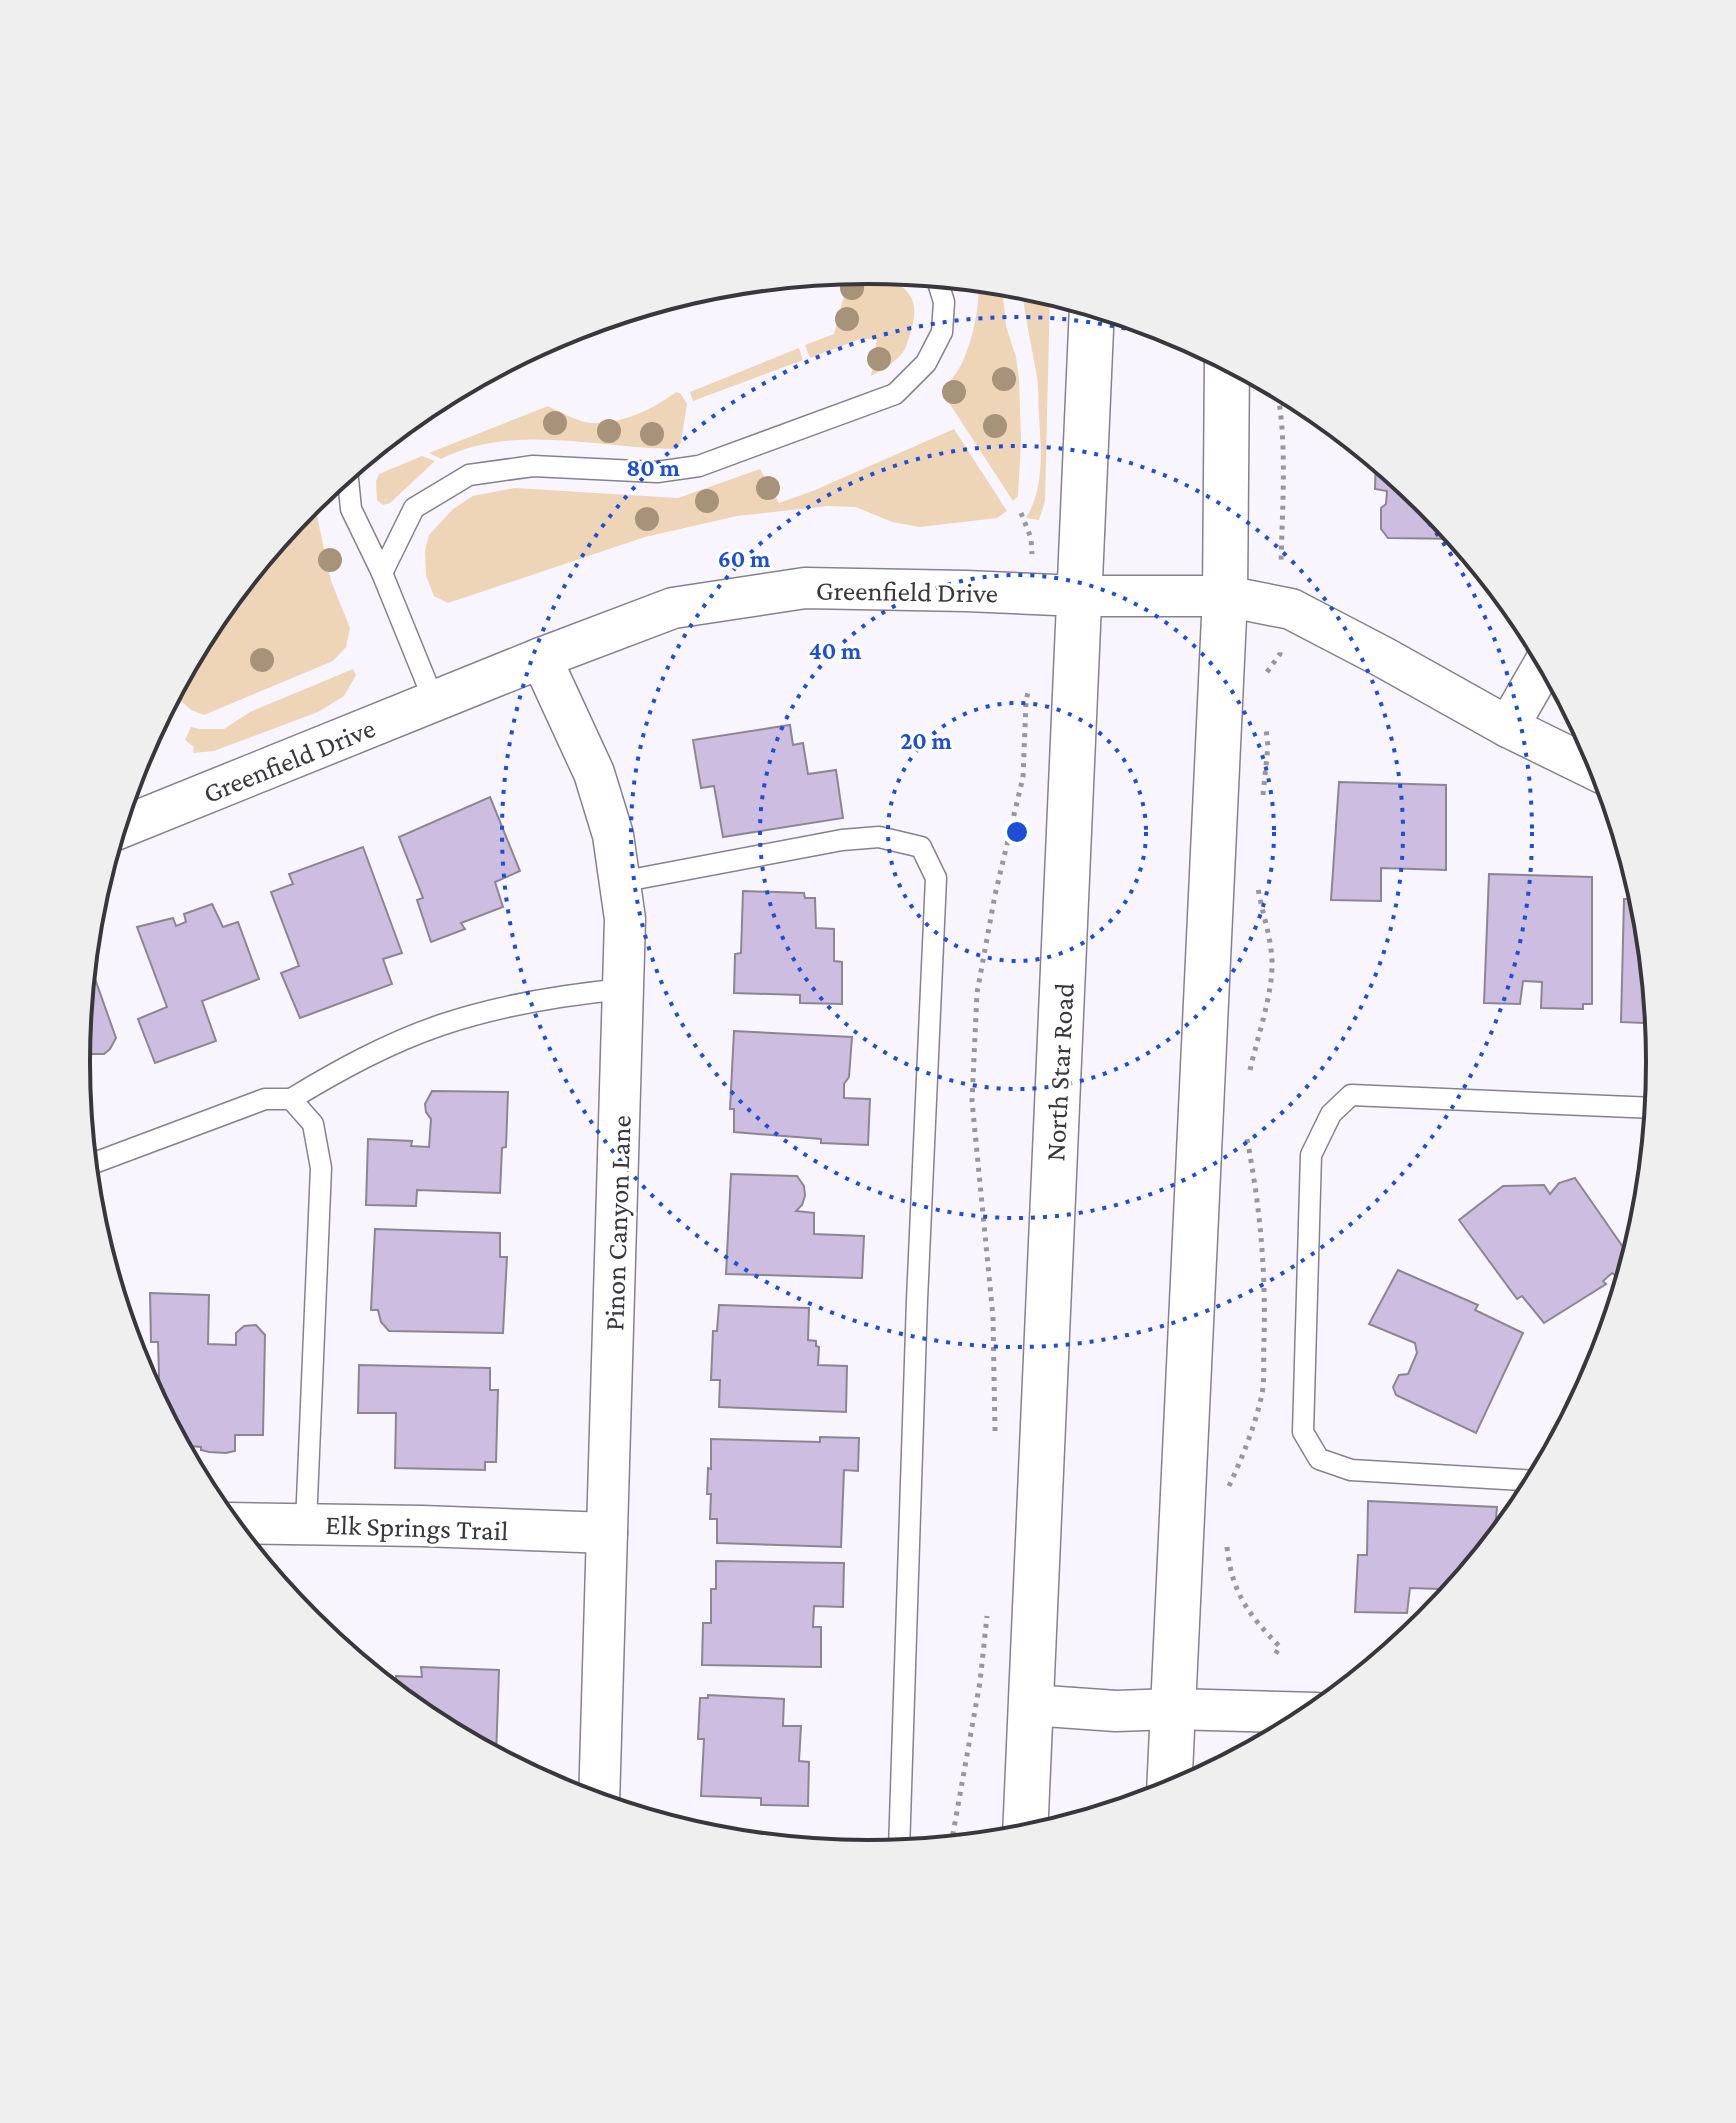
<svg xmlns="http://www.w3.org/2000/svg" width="1736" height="2123" viewBox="0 0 1736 2123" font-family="'Crimson Pro',serif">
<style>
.green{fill:#eed5b7}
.building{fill:#cdbde0;stroke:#8c8693;stroke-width:2}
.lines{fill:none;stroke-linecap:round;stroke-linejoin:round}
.service-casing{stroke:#87818e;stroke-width:23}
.minor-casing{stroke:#87818e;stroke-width:43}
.secondary-casing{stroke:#87818e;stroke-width:47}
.path{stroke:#9a969e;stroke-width:5;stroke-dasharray:4 6;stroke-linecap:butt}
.service{stroke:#fff;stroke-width:20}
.minor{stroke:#fff;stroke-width:40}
.secondary{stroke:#fff;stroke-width:44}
.tree{fill:#a79379}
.ring{fill:none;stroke:#1d4ed8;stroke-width:4;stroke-dasharray:4 8}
.labels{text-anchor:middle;stroke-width:6;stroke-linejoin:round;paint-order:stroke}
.street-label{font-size:28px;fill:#39363c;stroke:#fff}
.rim{fill:none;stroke:#39363c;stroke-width:4}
.centre{fill:#1d4ed8;stroke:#fff;stroke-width:4}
.ring-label{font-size:24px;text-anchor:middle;font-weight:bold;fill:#1d4ed8;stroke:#fff;stroke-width:6;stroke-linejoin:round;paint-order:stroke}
</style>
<rect width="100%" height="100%" fill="#f9f5fe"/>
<g class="green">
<path d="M 879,276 C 908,284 921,300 911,331 C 909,337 907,344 905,349 C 898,361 883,370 871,376 L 877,339 L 860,339 L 810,358 L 805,345 L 834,334 L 847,284 Z"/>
<polygon points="768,279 730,295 699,304 686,293 714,285"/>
<path d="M 977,280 L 1002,283 L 1006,326 L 1016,357 L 1019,379 L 1021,441 L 1018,496 L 1013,501 L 942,392 C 949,382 958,372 963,361 C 972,341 982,301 977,280 Z"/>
<path d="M 1022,285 L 1050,293 L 1045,501 L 1039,520 L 1026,518 C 1045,487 1041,450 1039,415 C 1038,402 1039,389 1037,377 C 1032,346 1024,316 1022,285 Z"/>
<polygon points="799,348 803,360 693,401 690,392"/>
<path d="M 676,392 L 681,394 L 687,404 L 681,442 L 677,449 C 601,449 513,422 441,459 L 429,453 L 548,406 C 561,412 578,422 591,423 C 622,424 652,410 676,392 Z"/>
<polygon points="954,429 1007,511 997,518 920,527 892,522 856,507 828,506 737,516 645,537 448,603 434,596 426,576 425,551 429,535 453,509 473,496 514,488 678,498 760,469 779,503 815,490"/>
<polygon points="422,456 435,461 390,503 383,505 377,500 376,481 379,474"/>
<polygon points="315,496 318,521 331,581 350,628 346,647 333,661 218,709 204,715 191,710 173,694 172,691 210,621 308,501"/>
<polygon points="353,669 356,675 344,696 318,712 214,751 193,753 194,747 185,740 191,727 200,729 224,729 250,712"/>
</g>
<g class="building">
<polygon points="1376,459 1428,502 1459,539 1388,538 1381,529 1381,508 1386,504 1387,491 1375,489"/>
<polygon points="790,725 793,745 803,743 808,774 836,770 843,818 723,837 714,786 701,788 693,740"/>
<polygon points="1339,782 1446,785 1446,870 1381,868 1381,901 1331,900"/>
<polygon points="490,797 520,871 495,882 503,907 461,923 465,929 431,942 417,900 423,898 399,837"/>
<polygon points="363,847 402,953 383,959 392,984 300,1018 281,973 299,966 271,892 293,884 289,874"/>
<polygon points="1489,874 1592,877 1592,1004 1583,1004 1583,1009 1541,1008 1542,982 1523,981 1520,1004 1484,1003"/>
<polygon points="743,891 804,893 805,898 815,898 816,928 834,929 834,961 842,962 842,1004 800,1003 800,995 734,993 735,954 741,953"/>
<polygon points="1624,899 1642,899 1645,907 1655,1013 1644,1013 1644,1023 1621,1022"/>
<polygon points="212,904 223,927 238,922 259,979 202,1001 216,1041 155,1063 138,1019 167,1007 137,927 173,918 176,926 186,922 184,914"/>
<polygon points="88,959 116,1038 110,1049 104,1054 92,1054 82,1049 77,1051 86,960"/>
<polygon points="734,1031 852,1037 849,1077 844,1084 844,1098 870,1099 868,1145 821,1143 821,1139 734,1132 734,1109 730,1109"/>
<polygon points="432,1091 508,1092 506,1147 502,1148 500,1193 417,1190 416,1206 366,1205 368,1139 412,1141 411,1146 429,1147 431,1119 426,1112 425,1104"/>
<polygon points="731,1174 797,1176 804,1186 805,1196 802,1205 796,1211 814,1213 814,1234 864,1236 862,1278 726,1274"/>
<polygon points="1575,1178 1632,1260 1629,1269 1616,1276 1612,1273 1603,1281 1606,1284 1544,1323 1522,1296 1517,1299 1459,1220 1503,1186 1544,1185 1550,1194 1559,1183"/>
<polygon points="375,1229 500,1233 500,1257 507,1257 503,1333 389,1331 381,1322 378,1310 371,1310"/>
<polygon points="1398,1270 1478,1305 1475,1310 1523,1333 1476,1433 1396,1395 1393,1387 1399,1375 1408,1374 1417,1353 1415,1343 1369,1324"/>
<polygon points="150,1293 209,1295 208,1344 236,1345 236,1333 244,1326 256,1325 265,1335 263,1435 235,1435 235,1451 226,1453 209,1452 201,1450 201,1447 191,1446 191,1443 178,1443 160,1409 158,1342 151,1342"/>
<polygon points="719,1305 809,1308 808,1340 816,1341 816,1346 819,1347 818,1365 847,1366 846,1412 719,1407 720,1380 711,1380 713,1331 717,1331"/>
<polygon points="359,1365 490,1368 490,1390 498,1390 496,1462 485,1462 485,1470 395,1468 396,1413 358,1413"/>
<polygon points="820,1437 859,1438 858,1471 844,1470 841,1547 717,1543 717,1519 710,1519 711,1494 707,1494 708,1468 711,1469 711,1439 820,1442"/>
<polygon points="1368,1501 1497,1507 1494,1541 1439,1608 1440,1589 1410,1588 1407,1613 1355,1612 1358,1555 1367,1555"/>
<polygon points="716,1561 844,1563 843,1607 814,1606 813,1627 821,1627 821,1667 702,1665 703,1623 711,1623 711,1589 716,1589"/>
<polygon points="421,1667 499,1670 496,1757 428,1720 396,1694 396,1676 422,1677"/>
<polygon points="708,1695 784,1699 783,1726 801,1726 799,1761 809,1762 808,1806 761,1805 761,1798 701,1796 704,1739 698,1739 700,1698 708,1698"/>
<polygon points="705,1836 790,1840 795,1846 713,1838"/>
</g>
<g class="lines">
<g class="service-casing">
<g id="service">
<polyline points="347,469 351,509 382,573 434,701"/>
<polyline points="382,573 414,508 469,475 533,466 657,472 699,466 895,394 926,363 942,332 944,302 936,276"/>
<polyline points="620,882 842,840 879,837 921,847 936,878 917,1300 899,1850"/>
<path d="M 291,1099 C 339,1070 388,1043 441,1025 C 500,1005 562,995 624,989"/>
<polyline points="86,1166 265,1099 291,1099 313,1124 321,1168 306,1524"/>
<polyline points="1537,1481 1351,1470 1319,1459 1303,1432 1311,1155 1331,1114 1351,1095 1655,1108"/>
</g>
</g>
<g class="minor-casing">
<g id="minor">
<polyline points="541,658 594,773 613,835 625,919 599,1804"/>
<polyline points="1508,727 1547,659"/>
<polyline points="115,830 541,658 673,608 805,588 966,591 1079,596 1225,596 1291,609 1383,657 1508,727 1604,774"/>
<polyline points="227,1523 422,1526 607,1533"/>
<polyline points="1031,1705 1116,1711 1173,1709 1316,1713"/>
</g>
</g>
<g class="secondary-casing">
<g id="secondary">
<polyline points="1169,1794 1225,596 1227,360"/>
<polyline points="1025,1837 1092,306"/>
</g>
</g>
<g class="path">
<path d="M 1276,386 C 1288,438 1282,511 1281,565"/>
<polyline points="1021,513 1031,538 1032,554"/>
<polyline points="1267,672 1280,654 1280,651"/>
<polyline points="1263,795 1268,746 1266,729"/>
<path d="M 1250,1070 C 1257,1038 1273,994 1272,961 C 1271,936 1262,913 1258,888"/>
<polyline points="995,1431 993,1317 972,1101 977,993 995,895 1023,777 1026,703 1028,691"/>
<path d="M 1229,1486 C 1243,1456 1255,1426 1262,1394 C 1265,1377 1263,1357 1264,1340 C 1266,1271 1260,1206 1247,1139"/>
<path d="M 1227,1547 C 1232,1594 1249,1615 1280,1647 L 1274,1656"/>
<polyline points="951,1845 980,1682 987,1616"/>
</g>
<use href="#service" class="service"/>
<use href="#minor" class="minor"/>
<use href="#secondary" class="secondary"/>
</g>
<g class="tree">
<circle cx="852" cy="288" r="12"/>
<circle cx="847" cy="319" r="12"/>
<circle cx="879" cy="359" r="12"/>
<circle cx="1004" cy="379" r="12"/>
<circle cx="954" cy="392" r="12"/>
<circle cx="555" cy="423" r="12"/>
<circle cx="995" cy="426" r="12"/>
<circle cx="609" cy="431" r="12"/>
<circle cx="652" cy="434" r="12"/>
<circle cx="768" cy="488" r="12"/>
<circle cx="707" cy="501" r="12"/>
<circle cx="647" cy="519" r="12"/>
<circle cx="330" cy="560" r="12"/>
<circle cx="262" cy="660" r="12"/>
</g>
<g class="ring">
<circle cx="1017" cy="832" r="129"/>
<circle cx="1017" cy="832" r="257"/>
<circle cx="1017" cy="832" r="386"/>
<circle cx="1017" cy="832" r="515"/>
</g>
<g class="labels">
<g class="street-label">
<text transform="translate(907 591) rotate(1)" y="10">Greenfield Drive</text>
<text transform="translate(289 760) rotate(-22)" y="10">Greenfield Drive</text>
<text transform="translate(1059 1072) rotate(-87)" y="10">North Star Road</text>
<text transform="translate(617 1223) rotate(-88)" y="10">Pinon Canyon Lane</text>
<text transform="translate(417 1527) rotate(2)" y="10">Elk Springs Trail</text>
</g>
</g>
<path d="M0 0H1736V2123H0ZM90 1062a778 778 0 1 1 1556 0a778 778 0 1 1-1556 0Z" fill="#efefef" fill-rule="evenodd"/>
<path class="rim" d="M90 1062a778 778 0 1 1 1556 0a778 778 0 1 1-1556 0Z"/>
<circle cx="1017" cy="832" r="12" class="centre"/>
<g class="ring-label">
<text x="653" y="476">80 m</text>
<text x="744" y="567">60 m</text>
<text x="835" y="659">40 m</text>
<text x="926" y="749">20 m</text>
</g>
</svg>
